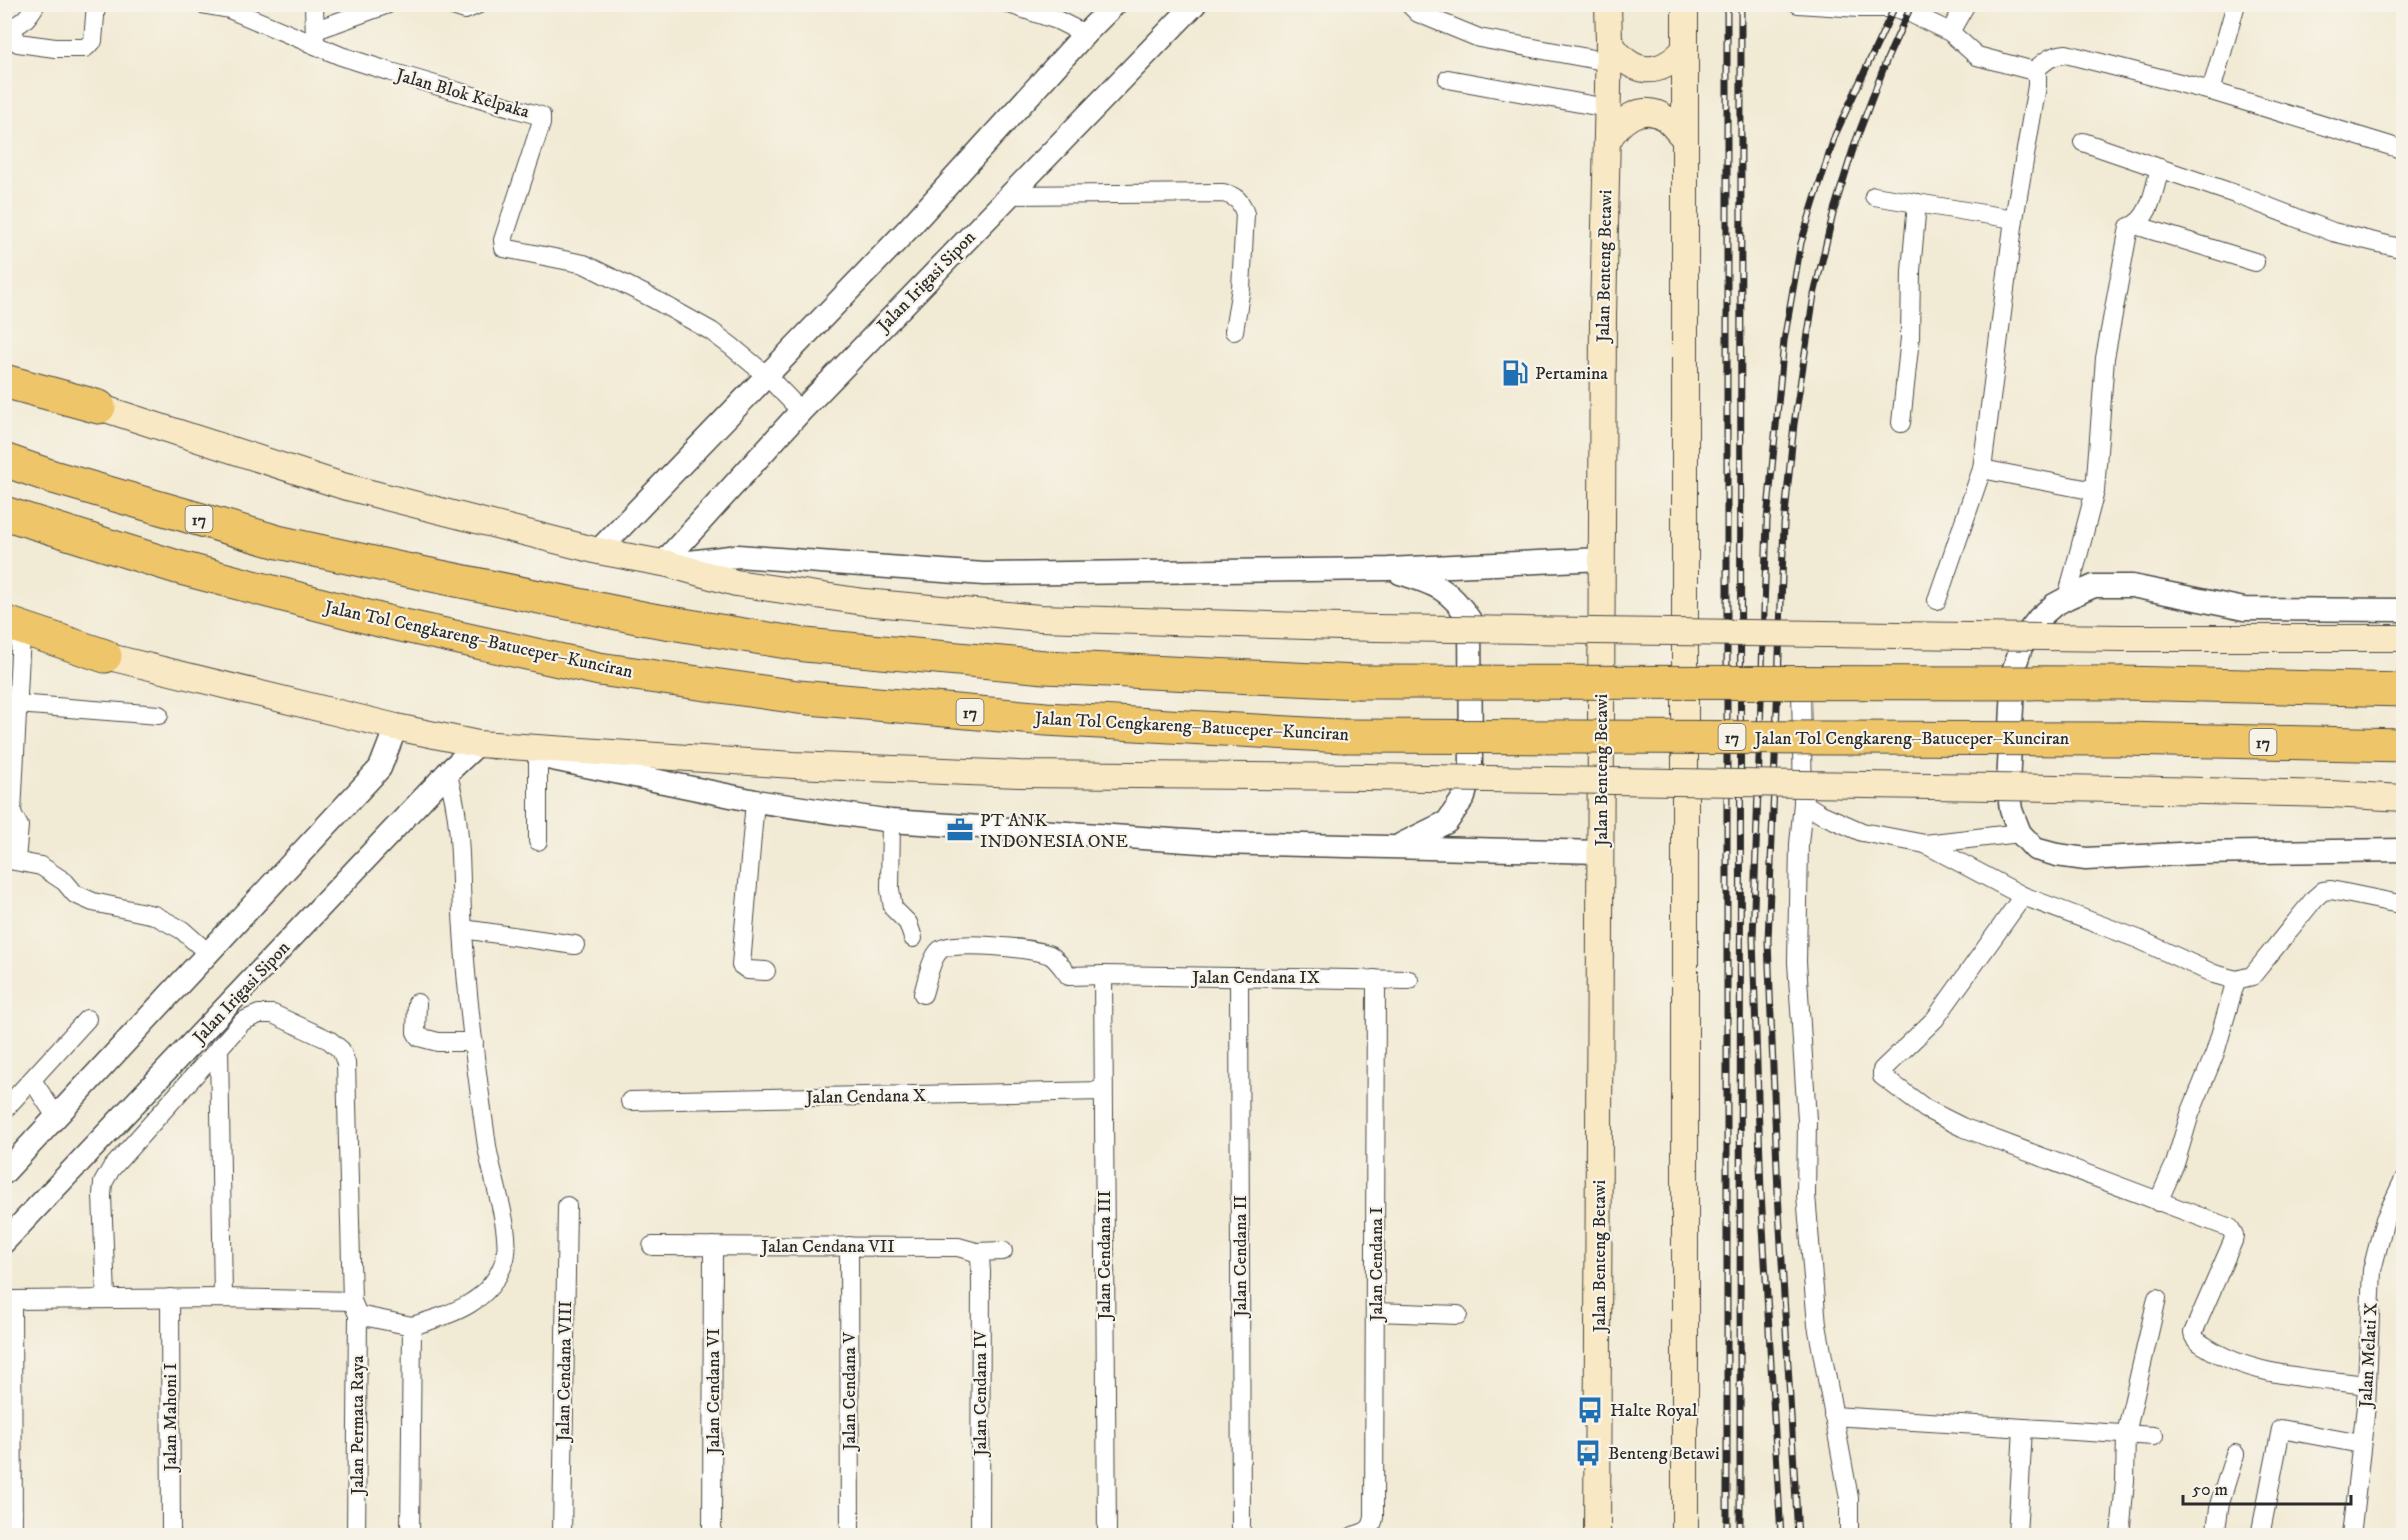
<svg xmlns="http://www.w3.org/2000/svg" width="2408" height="1540" viewBox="0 0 2408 1540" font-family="'IM FELL DW Pica',serif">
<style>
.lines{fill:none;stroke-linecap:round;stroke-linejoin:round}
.minor-casing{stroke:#494844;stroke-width:20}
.tertiary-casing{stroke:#494844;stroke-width:25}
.secondary-casing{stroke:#494844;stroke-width:28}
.motorway-casing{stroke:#494844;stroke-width:35}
.minor{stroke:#fff;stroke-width:18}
.tertiary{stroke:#fff;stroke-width:22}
.secondary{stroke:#f8e8c3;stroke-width:26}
.motorway{stroke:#eec569;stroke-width:33}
.rail-casing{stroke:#2b2b2b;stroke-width:7}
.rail{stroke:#f7f3e8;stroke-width:4.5;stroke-dasharray:14;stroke-linecap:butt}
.secondary-bridge-casing{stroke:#494844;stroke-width:28;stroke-linecap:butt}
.motorway-bridge-casing{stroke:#494844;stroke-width:35;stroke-linecap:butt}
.secondary-bridge{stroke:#f8e8c3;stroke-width:26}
.motorway-bridge{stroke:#eec569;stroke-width:33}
.labels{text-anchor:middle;stroke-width:4.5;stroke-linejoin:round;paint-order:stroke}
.shield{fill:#f7f3e8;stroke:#686764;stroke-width:1.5}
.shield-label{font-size:16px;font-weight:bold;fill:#2b2b2b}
.street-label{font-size:18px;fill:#2b2b2b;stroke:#f7f3e8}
.poi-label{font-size:18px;fill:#2b2b2b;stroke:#f7f3e8;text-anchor:start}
</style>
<rect width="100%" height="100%" fill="#f7f3e8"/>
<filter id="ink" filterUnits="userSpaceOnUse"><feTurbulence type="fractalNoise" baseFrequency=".0167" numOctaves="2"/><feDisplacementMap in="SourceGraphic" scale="12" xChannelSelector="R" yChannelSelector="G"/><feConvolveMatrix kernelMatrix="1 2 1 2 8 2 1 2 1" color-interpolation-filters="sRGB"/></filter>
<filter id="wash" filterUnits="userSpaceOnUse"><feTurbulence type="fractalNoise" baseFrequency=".008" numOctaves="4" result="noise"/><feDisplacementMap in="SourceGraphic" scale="24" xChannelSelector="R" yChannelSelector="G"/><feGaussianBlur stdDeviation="1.35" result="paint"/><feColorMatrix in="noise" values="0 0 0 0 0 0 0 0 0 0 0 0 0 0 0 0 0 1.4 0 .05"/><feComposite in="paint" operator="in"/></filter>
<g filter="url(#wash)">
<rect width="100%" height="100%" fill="#f1ead4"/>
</g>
<g filter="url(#ink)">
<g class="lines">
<g class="minor-casing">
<g id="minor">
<polyline points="201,4 229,9 341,56 391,72 541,116 541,124 503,240 504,248 584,264 652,298 711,331 731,346 766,375 801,411"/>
<polyline points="314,4 315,42"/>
<polyline points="447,4 465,10 479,4"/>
<polyline points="1009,4 1057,20 1085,34"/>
<polyline points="1409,4 1418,13 1479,38 1609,62"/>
<polyline points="1798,4 1859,8 1895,8 1908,12 1950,32 1977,56 2034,71"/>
<polyline points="4,27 12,30 18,43 55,48 85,48 93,41 96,4"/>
<path d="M 9,28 C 23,24 29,16 36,4"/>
<polyline points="316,30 388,4"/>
<polyline points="1950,32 1966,4"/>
<path d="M 2034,71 C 2045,61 2051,55 2066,54 L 2211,91 L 2404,150"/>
<polyline points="1448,79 1607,108"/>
<polyline points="2211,91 2236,4"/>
<polyline points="2083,142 2238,195 2333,232 2404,249"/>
<path d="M 1011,195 L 1223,193 C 1236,196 1241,201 1245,214 L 1241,288 L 1234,331"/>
<polyline points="1874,196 2014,219"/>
<polyline points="2135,225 2255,262"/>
<polyline points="1901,423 1910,338 1911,271 1917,203"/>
<path d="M 1982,469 L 2095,491 L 2105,358 L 2129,227 C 2151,220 2154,188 2160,168"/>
<polyline points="2067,598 2095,491"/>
<polyline points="1937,600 1982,469 2014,219 2037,86 2037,76 2034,71"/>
<polyline points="1801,688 1803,803 1821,814 1862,832 1925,844 2023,896 2138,939 2214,974 2236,980 2252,976 2315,898 2323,891 2331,890 2404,905"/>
<polyline points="17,704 159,715"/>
<polyline points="755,801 741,965 748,970 766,971"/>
<polyline points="1803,803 1799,844 1797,962 1807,1120 1806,1195 1817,1325 1849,1498 1849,1536"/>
<polyline points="891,821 890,889 893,908 908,923 913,938"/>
<polyline points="538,841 538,757"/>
<polyline points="1925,844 2020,833"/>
<polyline points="4,859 41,866 65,882 75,894 93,902 154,915 182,930 209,954"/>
<polyline points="16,860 19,826 12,813 21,634"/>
<path d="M 2023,896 L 1935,1019 L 1882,1070 L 1882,1076 L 1926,1109 L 1962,1127 L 2230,1228 L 2234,1235 L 2233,1241 L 2193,1333 C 2194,1340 2199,1342 2205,1346 C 2252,1377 2313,1378 2367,1385"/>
<polyline points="463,929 575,945"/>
<polyline points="1103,975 1107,1536"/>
<polyline points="1239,977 1241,1536"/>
<path d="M 923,994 C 927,982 930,959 940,950 C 952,940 1034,948 1050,955 C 1057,959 1064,970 1069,976 L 1103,975 L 1409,980"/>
<polyline points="417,1003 416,1032 419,1037 438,1042 474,1042"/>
<polyline points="219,1047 223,1298"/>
<polyline points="32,1080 57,1118"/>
<polyline points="630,1101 1103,1091"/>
<polyline points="4,1110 87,1019"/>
<polyline points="2158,1202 2175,1164 2190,1114 2215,1053 2236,980"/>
<polyline points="652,1246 958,1247 976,1252 1003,1251"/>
<polyline points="849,1246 850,1536"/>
<polyline points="976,1252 980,1258 981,1272 980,1536"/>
<polyline points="106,1297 102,1195 103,1183 111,1169 243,1021 259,1014 273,1014 329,1040 341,1050 346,1063 352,1301 358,1315 356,1536"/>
<polyline points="170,1298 171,1536"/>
<polyline points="12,1300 13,1536"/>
<polyline points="4,1302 12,1300 223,1298 352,1301"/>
<polyline points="1376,1312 1458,1315"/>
<polyline points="358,1315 412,1326 410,1536"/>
<path d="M 412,1326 C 451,1314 489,1304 504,1262 C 514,1235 491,1176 487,1146 C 477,1075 467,1002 463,930 C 459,877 464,824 447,773"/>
<polyline points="1833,1416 2154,1436"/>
<polyline points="562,1536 567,1206"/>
<polyline points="712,1536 713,1246"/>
<path d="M 1353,1536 C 1365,1532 1372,1531 1374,1517 L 1376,986 L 1374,979"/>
<polyline points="2017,1536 2023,1428"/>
<polyline points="2120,1536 2125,1481 2126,1434 2157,1298"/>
<polyline points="2215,1536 2220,1502 2235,1454"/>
<polyline points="2260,1536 2281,1429 2361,1444"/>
<polyline points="2351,1536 2366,1406 2372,1270 2385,1219 2404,1179"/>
</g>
</g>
<g class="tertiary-casing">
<g id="tertiary">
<polyline points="598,551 908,229 1085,34 1115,4"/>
<polyline points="663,563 801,411 1195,4"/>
<polyline points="673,564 738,556 984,574 1388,569 1602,559"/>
<path d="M 1400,573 C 1435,584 1449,588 1470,620 L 1471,768 L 1464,797 L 1447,822 L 1402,844"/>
<polyline points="2404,610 2244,609 2132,586 2094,586 2067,598 2054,605 2039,618 2025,636 2014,668 2008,785 2011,810 2020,833 2035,849 2057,855 2086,859 2197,853 2404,850"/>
<polyline points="538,756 755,801 891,821 1216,843 1601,852"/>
<polyline points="4,1173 380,768 396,727"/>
<polyline points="4,1242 447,773 478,744 494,747"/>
</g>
</g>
<g class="secondary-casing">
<g id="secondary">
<polyline points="1685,4 1685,1536"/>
<path d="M 1609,41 C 1630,75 1658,79 1685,49"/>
<path d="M 1607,142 C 1618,122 1641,101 1665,118 C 1672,123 1679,133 1685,139"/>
<polyline points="84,400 99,407 343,486 598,551 668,564 736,583 864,602 1040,618 1375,628"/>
<polyline points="2123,638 2404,638"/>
<polyline points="89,652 396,727 478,744 794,765 1019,774 1365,777"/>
<polyline points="2121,789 2331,794 2404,798"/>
<polyline points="1597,1536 1603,317 1609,41 1608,4"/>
</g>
</g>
<g class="motorway-casing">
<g id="motorway">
<polyline points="4,381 99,407"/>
<polyline points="4,460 53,477 278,542 397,568 647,619 805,645 1045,667 1357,682"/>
<polyline points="4,513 177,567 387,622 599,669 798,697 1046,719 1343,736"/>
<polyline points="4,622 105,656"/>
<polyline points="2123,683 2404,690"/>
<polyline points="2122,739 2404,745"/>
</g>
</g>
<use href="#minor" class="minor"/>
<use href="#tertiary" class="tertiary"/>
<use href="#secondary" class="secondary"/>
<use href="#motorway" class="motorway"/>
<g class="rail-casing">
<g id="rail">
<polyline points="1727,1536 1727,4"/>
<polyline points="1740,1536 1741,4"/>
<polyline points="1781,1536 1761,1193 1753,938 1767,521 1784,341 1801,243 1835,135 1896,4"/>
<polyline points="1798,1536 1778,1193 1768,941 1784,525 1794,424 1814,295 1834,210 1855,143 1887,59 1912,4"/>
</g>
</g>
<use href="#rail" class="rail"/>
<g class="secondary-bridge-casing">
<g id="secondary-bridge">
<polyline points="1375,628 2123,638"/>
<polyline points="1365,777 2121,789"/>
</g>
</g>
<g class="motorway-bridge-casing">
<g id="motorway-bridge">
<polyline points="1357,682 2123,683"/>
<polyline points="1343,736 2122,739"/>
</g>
</g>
<use href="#secondary-bridge" class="secondary-bridge"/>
<use href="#motorway-bridge" class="motorway-bridge"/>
</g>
</g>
<defs>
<g id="fuel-bare" transform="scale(2.07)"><path d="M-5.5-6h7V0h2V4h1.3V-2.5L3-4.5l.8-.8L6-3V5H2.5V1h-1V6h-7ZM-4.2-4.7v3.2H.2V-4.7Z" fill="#1f6fb2" stroke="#f7f3e8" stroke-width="2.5" paint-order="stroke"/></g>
<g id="office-bare" transform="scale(2.07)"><path d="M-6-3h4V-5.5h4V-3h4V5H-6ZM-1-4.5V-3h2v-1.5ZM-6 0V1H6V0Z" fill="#1f6fb2" stroke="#f7f3e8" stroke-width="2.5" paint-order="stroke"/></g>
<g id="bus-bare" transform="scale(2.07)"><path d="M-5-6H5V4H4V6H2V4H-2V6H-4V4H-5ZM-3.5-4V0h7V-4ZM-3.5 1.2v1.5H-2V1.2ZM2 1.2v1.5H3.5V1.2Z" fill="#1f6fb2" stroke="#f7f3e8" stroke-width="2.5" paint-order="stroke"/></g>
</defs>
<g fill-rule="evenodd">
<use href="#fuel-bare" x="1515" y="373"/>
<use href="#office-bare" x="960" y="830"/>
<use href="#bus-bare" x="1590" y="1410"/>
<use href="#bus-bare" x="1588" y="1453"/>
</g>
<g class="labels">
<g class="shield">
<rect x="185.5" y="506" width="27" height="26" rx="4.5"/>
<rect x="956.5" y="699" width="27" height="26" rx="4.5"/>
<rect x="1718.5" y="724" width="27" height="26" rx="4.5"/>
<rect x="2249.5" y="729" width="27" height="26" rx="4.5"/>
</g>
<g class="shield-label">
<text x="199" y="525">17</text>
<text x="970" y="718">17</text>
<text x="1732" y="743">17</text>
<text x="2263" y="748">17</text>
</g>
<g class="street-label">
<text transform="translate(463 93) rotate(16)" y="6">Jalan Blok Kelpaka</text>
<text transform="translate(1604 266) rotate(-89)" y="6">Jalan Benteng Betawi</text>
<text transform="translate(926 281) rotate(-46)" y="6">Jalan Irigasi Sipon</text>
<text transform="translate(479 639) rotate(12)" y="6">Jalan Tol Cengkareng–Batuceper–Kunciran</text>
<text transform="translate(1192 726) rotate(3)" y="6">Jalan Tol Cengkareng–Batuceper–Kunciran</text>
<text x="1912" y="744">Jalan Tol Cengkareng–Batuceper–Kunciran</text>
<text transform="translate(1601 770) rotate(-90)" y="6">Jalan Benteng Betawi</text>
<text x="1256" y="983">Jalan Cendana IX</text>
<text transform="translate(241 992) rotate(-47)" y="6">Jalan Irigasi Sipon</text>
<text transform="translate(866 1096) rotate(-1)" y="6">Jalan Cendana X</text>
<text x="828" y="1252">Jalan Cendana VII</text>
<text transform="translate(1104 1255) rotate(-90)" y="6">Jalan Cendana III</text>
<text transform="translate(1240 1256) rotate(-90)" y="6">Jalan Cendana II</text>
<text transform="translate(1599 1256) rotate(-90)" y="6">Jalan Benteng Betawi</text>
<text transform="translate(1376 1264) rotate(-90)" y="6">Jalan Cendana I</text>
<text transform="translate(2368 1355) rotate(-87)" y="6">Jalan Melati X</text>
<text transform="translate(564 1371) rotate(-89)" y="6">Jalan Cendana VIII</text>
<text transform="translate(713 1391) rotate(-90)" y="6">Jalan Cendana VI</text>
<text transform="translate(849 1391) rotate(-90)" y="6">Jalan Cendana V</text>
<text transform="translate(980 1393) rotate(-90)" y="6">Jalan Cendana IV</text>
<text transform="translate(170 1417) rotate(-90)" y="6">Jalan Mahoni I</text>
<text transform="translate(357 1425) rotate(-90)" y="6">Jalan Permata Raya</text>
</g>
<g class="poi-label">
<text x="1535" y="379">Pertamina</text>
<text x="980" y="826">PT ANK<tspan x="980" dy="21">INDONESIA ONE</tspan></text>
<text x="1610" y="1416">Halte Royal</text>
<text x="1608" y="1459">Benteng Betawi</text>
</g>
</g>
<rect width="2408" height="1540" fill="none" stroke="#f7f3e8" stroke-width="24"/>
<path d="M2183 1495v9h168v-9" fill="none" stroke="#2b2b2b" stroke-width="3"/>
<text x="2192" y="1495" font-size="18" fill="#2b2b2b" stroke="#f7f3e8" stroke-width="4.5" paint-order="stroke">50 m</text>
</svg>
